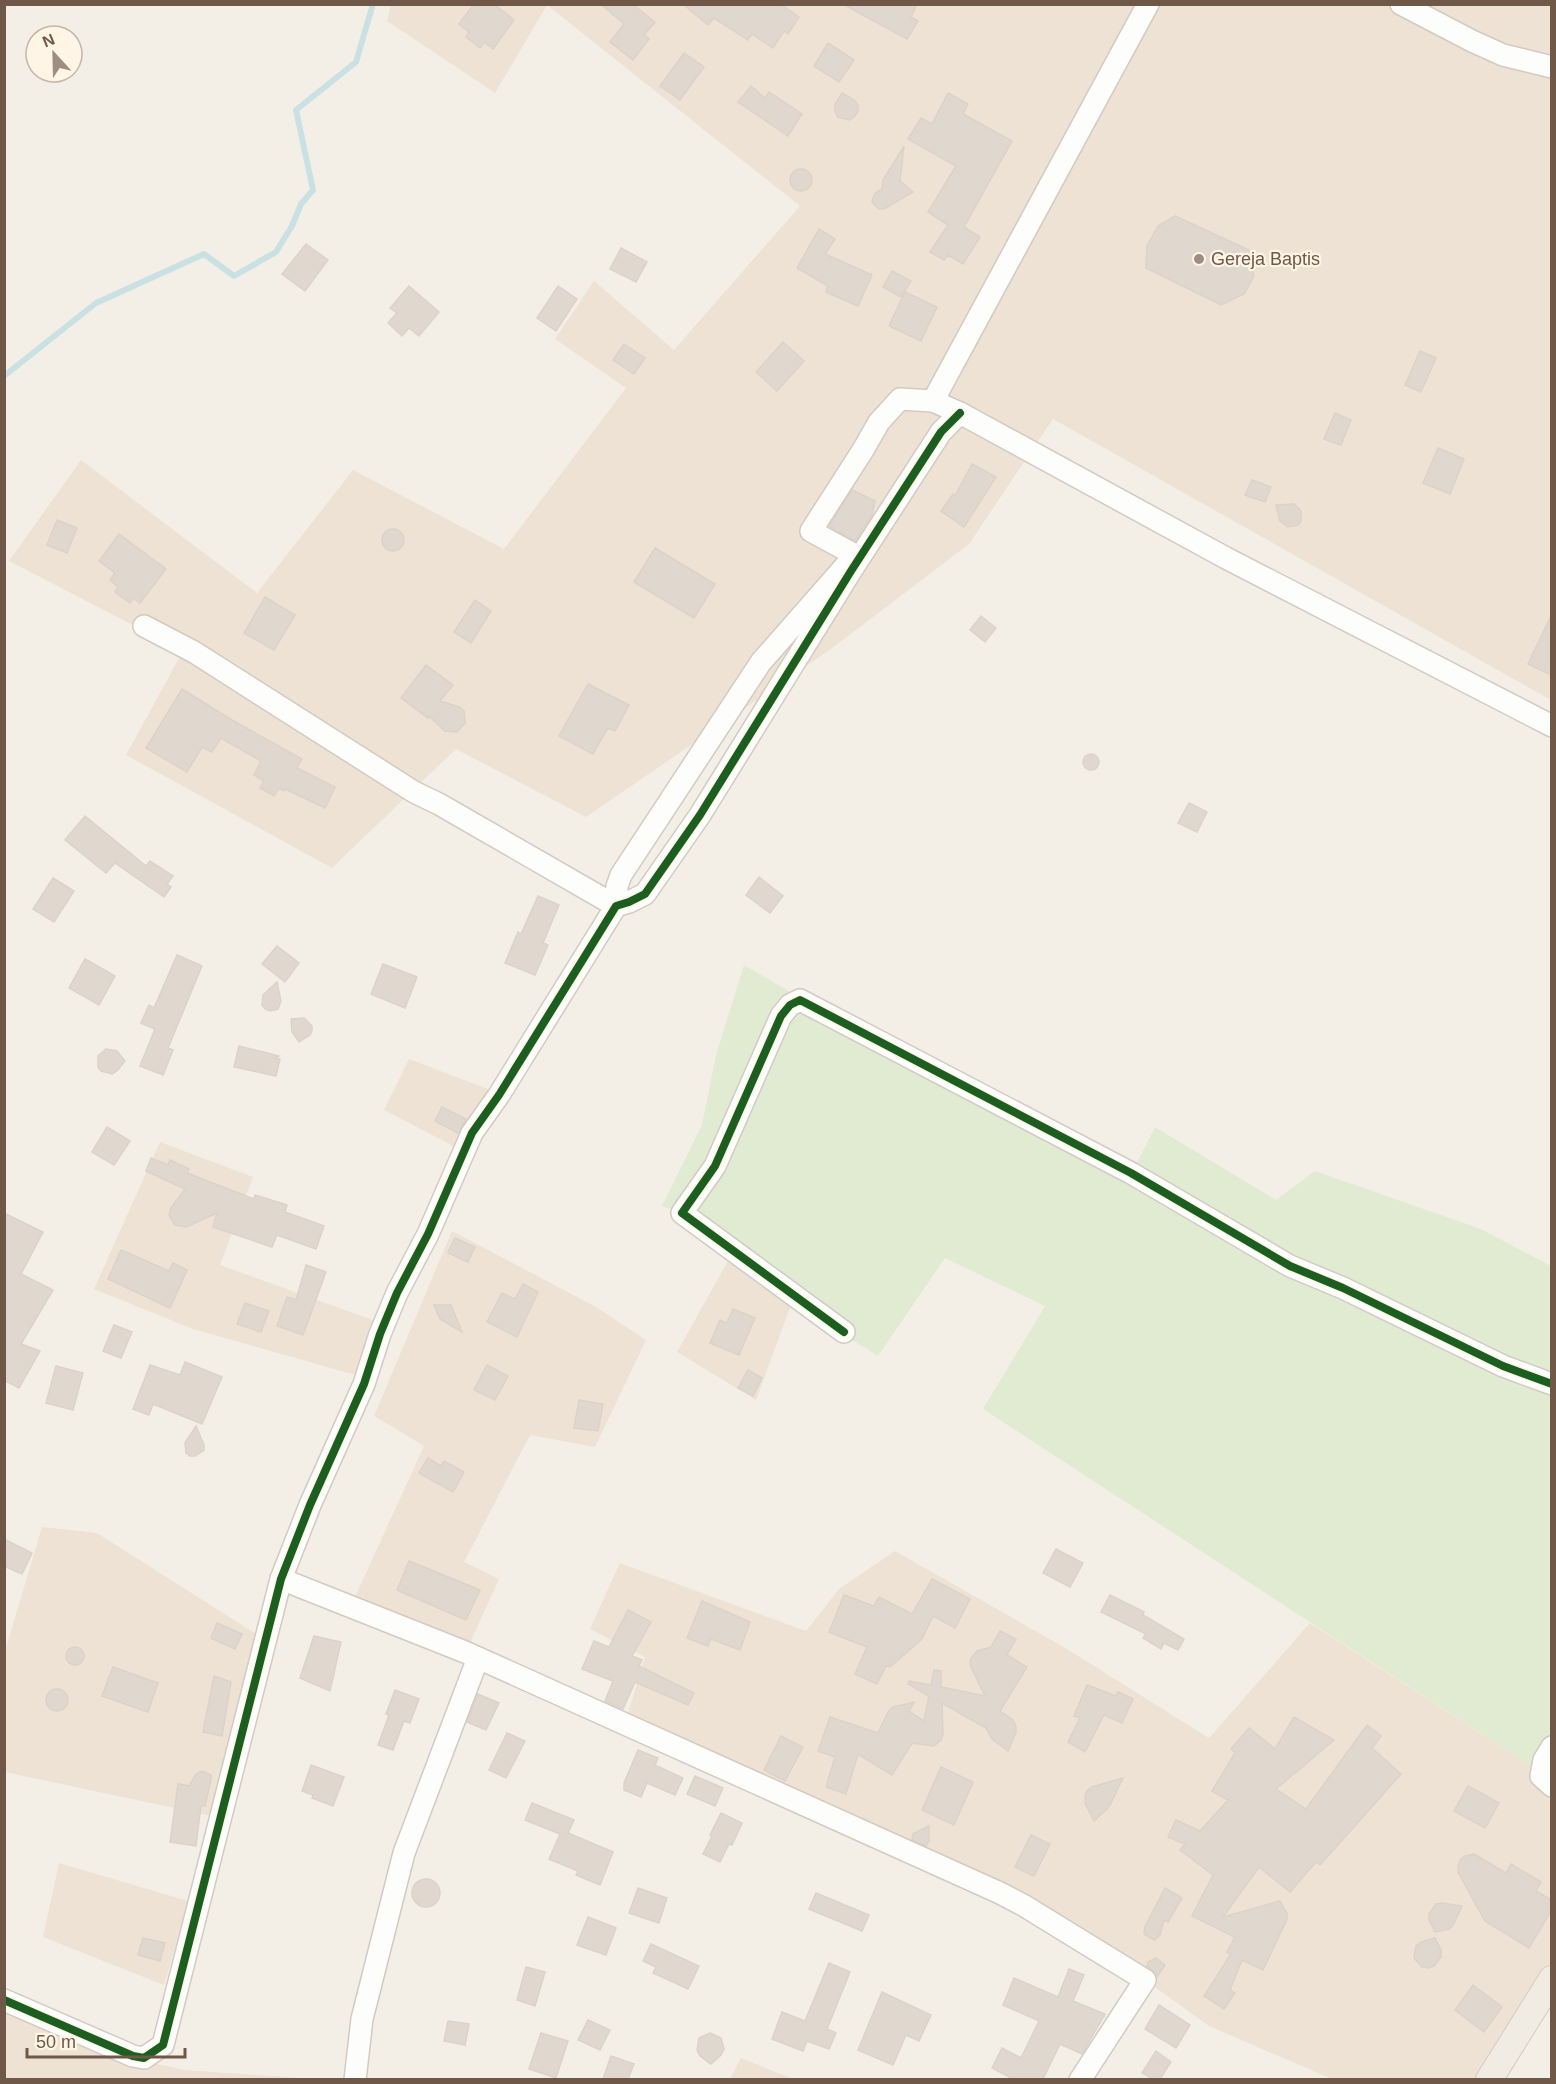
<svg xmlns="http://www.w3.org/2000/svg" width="1556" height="2084" viewBox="0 0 1556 2084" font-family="Arial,sans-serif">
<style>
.residential{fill:#ede2d3}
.green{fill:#e0ebd1}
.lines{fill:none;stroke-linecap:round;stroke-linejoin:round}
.stream{stroke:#c9e1e3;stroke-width:6}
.building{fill:#e0d8ce;stroke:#ddd2c9;stroke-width:1.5}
.minor-casing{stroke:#d3cac2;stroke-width:24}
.major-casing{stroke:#d3cbc4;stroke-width:28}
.minor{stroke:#fdfdfb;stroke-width:21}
.major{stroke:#f0ece3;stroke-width:26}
.cycleway-casing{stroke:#fef5e6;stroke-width:11}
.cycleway{stroke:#1b5e20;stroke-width:8}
.poi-dot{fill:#9e8d80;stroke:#fef5e6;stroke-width:2}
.labels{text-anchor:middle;stroke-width:4.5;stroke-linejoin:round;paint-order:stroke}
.poi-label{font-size:18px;fill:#705849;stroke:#fef5e6;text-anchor:start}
</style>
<rect width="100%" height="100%" fill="#f4efe6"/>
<g class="residential">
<polygon points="391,5 1551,5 1551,700 1053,419 969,544 831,649 586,817 456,749 332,868 126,755 183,651 9,561 81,460 257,593 353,470 504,549 626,388 555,339 594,281 674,350 800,206 547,5 495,93 387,21"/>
<polygon points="409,1059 498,1093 465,1152 384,1110"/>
<polygon points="160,1142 253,1177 220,1265 378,1322 359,1376 193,1329 94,1289"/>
<polygon points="452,1231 596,1307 646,1340 595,1447 530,1435 464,1562 499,1579 464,1656 350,1608 424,1446 374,1416"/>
<polygon points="733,1252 794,1297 756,1400 677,1352"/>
<polygon points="42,1527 97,1533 267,1641 221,1818 5,1772 5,1651"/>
<polygon points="895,1551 1067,1649 1209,1738 1310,1623 1531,1766 1551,1782 1551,1973 1486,2079 1332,2079 1209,2026 1145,1980 998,1894 624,1726 645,1657 590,1629 620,1563 806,1631 839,1589"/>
<polygon points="59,1863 188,1901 164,1985 43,1937"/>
<polygon points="4,2000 135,2059 184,2070 316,2079 5,2079"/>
<polygon points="741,2058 793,2079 730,2079"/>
</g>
<polygon class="green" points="744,965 795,995 1132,1173 1155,1127 1276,1200 1315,1171 1481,1229 1551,1266 1552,1731 1531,1766 983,1409 1045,1306 945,1258 878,1356 846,1336 682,1213 662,1206 702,1125 716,1055"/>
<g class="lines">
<polyline class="stream" points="4,376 96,303 204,254 234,276 276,252 292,226 301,204 313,190 296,110 356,62 373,4"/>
</g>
<g class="building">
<polygon points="474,4 494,4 514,20 493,49 484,42 480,48 466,37 469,32 459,24"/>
<polygon points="601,4 632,4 655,22 644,35 649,39 633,60 610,42 624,24"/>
<polygon points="683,4 780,4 799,17 788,34 784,31 773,48 752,34 748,40 714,18 708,25"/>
<polygon points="843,4 917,4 911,17 918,21 907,39"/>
<polygon points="828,43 854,60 839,82 814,66"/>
<polygon points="684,53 704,67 680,100 660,86"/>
<polygon points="751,86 765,98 769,92 802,114 788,136 738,102"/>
<polygon points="842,93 854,100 858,105 858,111 855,116 849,120 838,117 835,111 835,105"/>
<polygon points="948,93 968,104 963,114 1012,141 964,227 980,237 963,264 948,255 944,260 930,252 948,225 928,212 956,166 908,139 921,118 932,124"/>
<polygon points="904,146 900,181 913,192 884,209 879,209 872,202 873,198 875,193 882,189 883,180"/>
<circle cx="801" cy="180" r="11"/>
<polygon points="1175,216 1249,250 1254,276 1244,294 1221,305 1146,268 1147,246 1158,226"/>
<polygon points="819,229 835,239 825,254 872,275 858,306 826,292 828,286 797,268"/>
<polygon points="306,244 328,260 305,291 282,274"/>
<polygon points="621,248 647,262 636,282 610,269"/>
<polygon points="892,271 911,281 901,297 883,287"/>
<polygon points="409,286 439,312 419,336 409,328 402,336 388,323 397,313 390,308"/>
<polygon points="558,286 577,299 556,331 537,318"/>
<polygon points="905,292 937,307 921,341 889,326"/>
<polygon points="783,342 804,361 777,391 756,372"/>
<polygon points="624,344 645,358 634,374 613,360"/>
<polygon points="1420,351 1436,358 1421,392 1405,385"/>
<polygon points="1335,413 1351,420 1341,445 1324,439"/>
<polygon points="1438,448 1464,459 1450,494 1423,483"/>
<polygon points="972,464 996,477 964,527 941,511 953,494 955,496"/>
<polygon points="1252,480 1271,487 1265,502 1245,495"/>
<polygon points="852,490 875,501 872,515 855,541 829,526"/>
<polygon points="1294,504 1301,511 1301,521 1298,525 1288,527 1280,521 1276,505"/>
<polygon points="57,520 77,528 67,553 47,545"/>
<circle cx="393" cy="540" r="11"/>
<polygon points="119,534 166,569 140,603 133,598 130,603 115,592 118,587 110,580 115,573 99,561"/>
<polygon points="655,548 715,584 694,618 634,582"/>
<polygon points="265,597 295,615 274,650 244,633"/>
<polygon points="475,600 491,611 471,643 454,632"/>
<polygon points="981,616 996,628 985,642 970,630"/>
<polygon points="1551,616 1551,675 1528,664"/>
<polygon points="426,665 453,685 440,701 459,707 464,711 465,723 457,732 445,731 429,716 428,718 401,698"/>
<polygon points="588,684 629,705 615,731 608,728 593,754 559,736"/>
<polygon points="182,689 232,720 302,759 297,768 335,787 325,808 285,789 284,791 279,788 274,796 260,788 264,781 254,775 261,761 221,738 212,752 202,747 187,772 146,748"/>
<circle cx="1091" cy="762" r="8"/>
<polygon points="1189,803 1207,812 1197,832 1178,823"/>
<polygon points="85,816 146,866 150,861 173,876 167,884 171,887 164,897 115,863 106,873 65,840"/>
<polygon points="759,877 783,896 770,913 746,895"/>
<polygon points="53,878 74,891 54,922 33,909"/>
<polygon points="538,896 559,905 543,943 548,945 535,975 505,963 518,932 521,934"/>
<polygon points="277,946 299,963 285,982 262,964"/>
<polygon points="177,955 202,966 168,1048 173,1050 163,1075 140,1066 155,1029 141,1023 149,1005 154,1008"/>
<polygon points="85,959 115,976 99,1005 69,988"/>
<polygon points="383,964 417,977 405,1008 371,994"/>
<polygon points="277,982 281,1001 278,1009 270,1011 265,1009 262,1005 263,995"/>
<polygon points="304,1018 312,1026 312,1031 310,1035 299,1042 292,1032 291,1019"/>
<polygon points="239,1046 279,1056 275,1058 280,1059 276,1076 234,1067"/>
<polygon points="106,1049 117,1051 125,1061 117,1071 112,1074 101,1071 98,1067 98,1056"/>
<polygon points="442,1107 466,1119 458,1133 435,1121"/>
<polygon points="107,1127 130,1141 114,1165 92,1152"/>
<polygon points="151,1158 168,1165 170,1160 189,1169 187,1173 254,1199 255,1195 287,1205 285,1212 324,1226 316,1249 277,1235 272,1247 213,1227 217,1213 186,1227 175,1225 169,1215 171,1208 185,1189 146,1171"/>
<polygon points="4,1213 43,1232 21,1274 53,1290 21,1344 40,1351 19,1388 4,1380"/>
<polygon points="455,1238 475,1247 468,1262 448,1253"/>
<polygon points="121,1250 169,1271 173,1263 187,1270 170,1308 108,1279"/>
<polygon points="306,1265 326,1272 303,1335 277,1326 287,1297 296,1300"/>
<polygon points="523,1284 538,1292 517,1337 487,1322 502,1293 515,1299"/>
<polygon points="245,1303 269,1311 261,1332 237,1324"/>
<polygon points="434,1305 451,1305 462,1332 440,1319"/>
<polygon points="733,1309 755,1318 739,1355 710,1343 720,1320 727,1323"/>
<polygon points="114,1325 132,1332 121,1358 103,1351"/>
<polygon points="185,1362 222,1377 202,1424 153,1404 149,1415 133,1409 150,1365 180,1375"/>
<polygon points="487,1365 508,1376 495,1400 474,1390"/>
<polygon points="56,1366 83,1373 73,1410 46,1403"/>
<polygon points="748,1370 762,1378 753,1396 738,1388"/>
<polygon points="579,1400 603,1404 598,1431 574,1428"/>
<polygon points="196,1426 204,1445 204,1450 195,1456 190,1456 186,1453 185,1443"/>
<polygon points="428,1458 441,1466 444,1461 464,1472 453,1492 419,1473"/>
<polygon points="4,1539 32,1553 22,1574 4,1566"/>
<polygon points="1056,1549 1083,1563 1070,1587 1043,1573"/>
<polygon points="409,1561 480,1590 466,1620 397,1590"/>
<polygon points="932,1579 970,1599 955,1628 933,1616 922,1639 890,1667 886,1666 877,1684 855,1674 867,1647 829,1632 844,1595 874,1606 879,1597 912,1614"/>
<polygon points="1110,1595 1144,1612 1143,1615 1184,1639 1178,1650 1164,1643 1161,1649 1143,1638 1146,1634 1101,1612"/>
<polygon points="702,1601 750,1622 740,1650 711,1639 708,1646 687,1638"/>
<polygon points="628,1610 651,1622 632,1656 642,1660 639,1666 694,1693 688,1705 635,1682 623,1709 605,1701 613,1681 582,1669 594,1641 609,1647"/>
<polygon points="217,1623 242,1634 235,1649 211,1638"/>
<polygon points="1000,1631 1016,1639 1007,1655 1027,1667 1000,1711 1013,1720 1016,1726 1016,1732 1008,1751 992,1739 986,1728 942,1703 943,1734 941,1740 934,1746 912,1743 892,1775 858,1754 846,1794 826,1787 835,1757 818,1751 830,1717 878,1733 888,1712 893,1707 914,1702 909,1711 924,1721 929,1696 908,1684 909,1681 931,1685 934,1670 941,1671 941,1687 985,1696 971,1667 970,1660 977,1651 991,1647"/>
<polygon points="314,1636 341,1642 330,1691 300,1678"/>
<circle cx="75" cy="1656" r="9"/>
<polygon points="113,1667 158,1683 148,1712 102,1696"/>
<polygon points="214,1676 231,1682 222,1736 203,1732"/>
<polygon points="1087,1685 1116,1696 1118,1692 1133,1699 1122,1723 1104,1715 1085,1752 1068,1742 1080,1718 1074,1716"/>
<circle cx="57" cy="1700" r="11"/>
<polygon points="395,1690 419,1699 410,1723 404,1721 393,1750 378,1745 389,1715 386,1714"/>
<polygon points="478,1694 499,1703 486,1730 467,1722"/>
<polygon points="1294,1717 1334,1740 1276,1789 1306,1809 1367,1725 1381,1736 1372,1748 1401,1774 1320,1865 1316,1862 1290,1892 1259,1867 1223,1917 1280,1901 1287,1914 1287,1919 1263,1970 1242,1960 1230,1990 1235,1993 1224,2009 1204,1996 1231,1954 1227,1952 1235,1937 1192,1916 1213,1875 1180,1850 1185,1844 1168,1837 1176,1820 1200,1831 1228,1800 1212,1791 1235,1753 1231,1749 1249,1728 1275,1749"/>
<polygon points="507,1733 525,1741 506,1778 489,1770"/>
<polygon points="781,1736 803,1747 785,1781 764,1770"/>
<polygon points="638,1750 658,1758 655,1765 683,1778 675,1795 647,1783 641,1797 624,1790 624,1783"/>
<polygon points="311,1765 344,1777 333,1806 312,1798 313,1795 302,1791"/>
<polygon points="941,1767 973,1782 954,1825 922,1810"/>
<polygon points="202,1771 211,1775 211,1780 205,1806 201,1806 196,1846 170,1842 178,1784 189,1786 196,1774"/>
<polygon points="695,1776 723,1788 715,1806 687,1794"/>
<polygon points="1123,1778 1109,1807 1094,1821 1085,1803 1085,1796 1087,1791 1092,1787"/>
<polygon points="1468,1786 1499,1803 1485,1828 1454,1811"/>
<polygon points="532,1803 574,1820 568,1833 613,1852 600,1885 576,1875 578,1871 549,1859 560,1834 525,1820"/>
<polygon points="721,1813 742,1823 732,1845 729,1844 720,1862 703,1854 712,1836 710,1835"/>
<polygon points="929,1826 929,1841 926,1846 912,1840 913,1834"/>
<polygon points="1031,1835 1050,1844 1034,1876 1015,1867"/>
<polygon points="1474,1854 1506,1873 1511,1864 1541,1882 1536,1891 1551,1900 1551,1911 1529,1948 1485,1921 1458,1872 1458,1866 1460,1860 1465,1856"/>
<circle cx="426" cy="1893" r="14"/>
<polygon points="638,1888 667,1898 659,1923 629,1913"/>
<polygon points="1165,1888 1182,1898 1168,1922 1164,1920 1160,1935 1154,1940 1144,1934 1145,1927"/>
<polygon points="816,1893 869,1915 862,1931 809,1909"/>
<polygon points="1442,1903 1462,1906 1453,1925 1449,1929 1435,1932 1429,1920 1429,1914 1436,1904"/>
<polygon points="588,1917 616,1928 606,1955 577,1945"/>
<polygon points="143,1938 165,1943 160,1961 138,1955"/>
<polygon points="1435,1938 1441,1950 1441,1957 1434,1966 1428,1968 1422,1967 1414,1958 1416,1946 1421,1942"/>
<polygon points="651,1944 699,1966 688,1989 653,1973 656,1967 643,1961"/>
<polygon points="1156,1958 1165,1965 1157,1977 1156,1974 1147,1966 1148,1962"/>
<polygon points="829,1963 850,1972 827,2029 836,2033 829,2049 807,2041 803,2051 772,2039 782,2012 805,2021"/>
<polygon points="526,1967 545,1972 535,2006 517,2000"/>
<polygon points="1069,1969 1084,1975 1073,2001 1105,2014 1082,2054 1060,2044 1043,2079 1013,2079 992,2068 1002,2048 1021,2058 1039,2021 1003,2005 1014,1978 1058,1997"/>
<polygon points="1473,1985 1502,2007 1484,2032 1455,2010"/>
<polygon points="882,1992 931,2015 919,2041 906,2035 893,2065 858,2050"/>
<polygon points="1159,2005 1190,2025 1176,2048 1145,2029"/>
<polygon points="588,2020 610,2030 600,2050 578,2040"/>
<polygon points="448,2021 469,2024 465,2045 444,2041"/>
<polygon points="541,2033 568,2041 556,2078 529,2069"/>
<polygon points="710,2033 721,2038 724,2049 721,2055 711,2064 700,2056 697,2050 699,2038"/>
<polygon points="1156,2051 1171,2062 1160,2079 1153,2079 1142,2073"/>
<polygon points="611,2056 634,2064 628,2079 603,2079"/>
</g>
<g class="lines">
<g class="minor-casing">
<g id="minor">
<polyline points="1401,4 1472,41 1503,55 1552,67"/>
<polyline points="933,401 1148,4"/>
<polyline points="144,626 194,652 414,792 439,804 616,906 617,886 621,875 761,662 855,555 811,531 863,450 879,422 900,399 933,401 960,413 1226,558 1552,726"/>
<polyline points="844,1332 682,1213 715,1166 781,1016 790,1005 800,1000 1131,1173 1290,1266 1343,1288 1503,1366 1552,1384"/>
<polyline points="281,1579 465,1652 1000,1893 1023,1905 1145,1980 1080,2080"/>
<polyline points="1552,1747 1544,1760 1541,1776 1552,1786"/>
<polyline points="4,2000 133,2056 144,2058 163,2045 281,1579 310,1505 364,1384 380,1334 397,1293 428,1234 472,1133 499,1095 616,906 629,902 645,894 700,815 851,571 941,432 960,413"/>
<polyline points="355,2080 362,2019 404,1853 478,1658"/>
</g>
</g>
<g class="major-casing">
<polyline id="major" points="1489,2080 1552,1979"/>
</g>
<use href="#minor" class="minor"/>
<use href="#major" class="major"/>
<g class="cycleway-casing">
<g id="cycleway">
<polyline points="844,1332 682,1213 715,1166 781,1016 790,1005 800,1000 1131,1173 1290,1266 1343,1288 1503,1366 1552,1384"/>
<polyline points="4,2000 133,2056 144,2058 163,2045 281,1579 310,1505 364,1384 380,1334 397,1293 428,1234 472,1133 499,1095 616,906 629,902 645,894 700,815 851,571 941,432 960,413"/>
</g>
</g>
<use href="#cycleway" class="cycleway"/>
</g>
<circle class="poi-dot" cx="1199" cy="259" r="6"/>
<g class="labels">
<g class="poi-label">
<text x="1211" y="265">Gereja Baptis</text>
</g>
</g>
<rect width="1556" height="2084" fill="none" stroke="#705849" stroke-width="12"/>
<g transform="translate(54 54) rotate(338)"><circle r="28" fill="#fef5e6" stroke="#c5b6a7" stroke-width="1.5"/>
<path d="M0-4.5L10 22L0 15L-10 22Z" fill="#9e8d80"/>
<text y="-9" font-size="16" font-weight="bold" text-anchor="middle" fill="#705849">N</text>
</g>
<path d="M27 2048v9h158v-9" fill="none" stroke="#705849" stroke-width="3"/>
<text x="36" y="2048" font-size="18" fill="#705849" stroke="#fef5e6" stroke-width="4.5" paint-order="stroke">50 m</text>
</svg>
